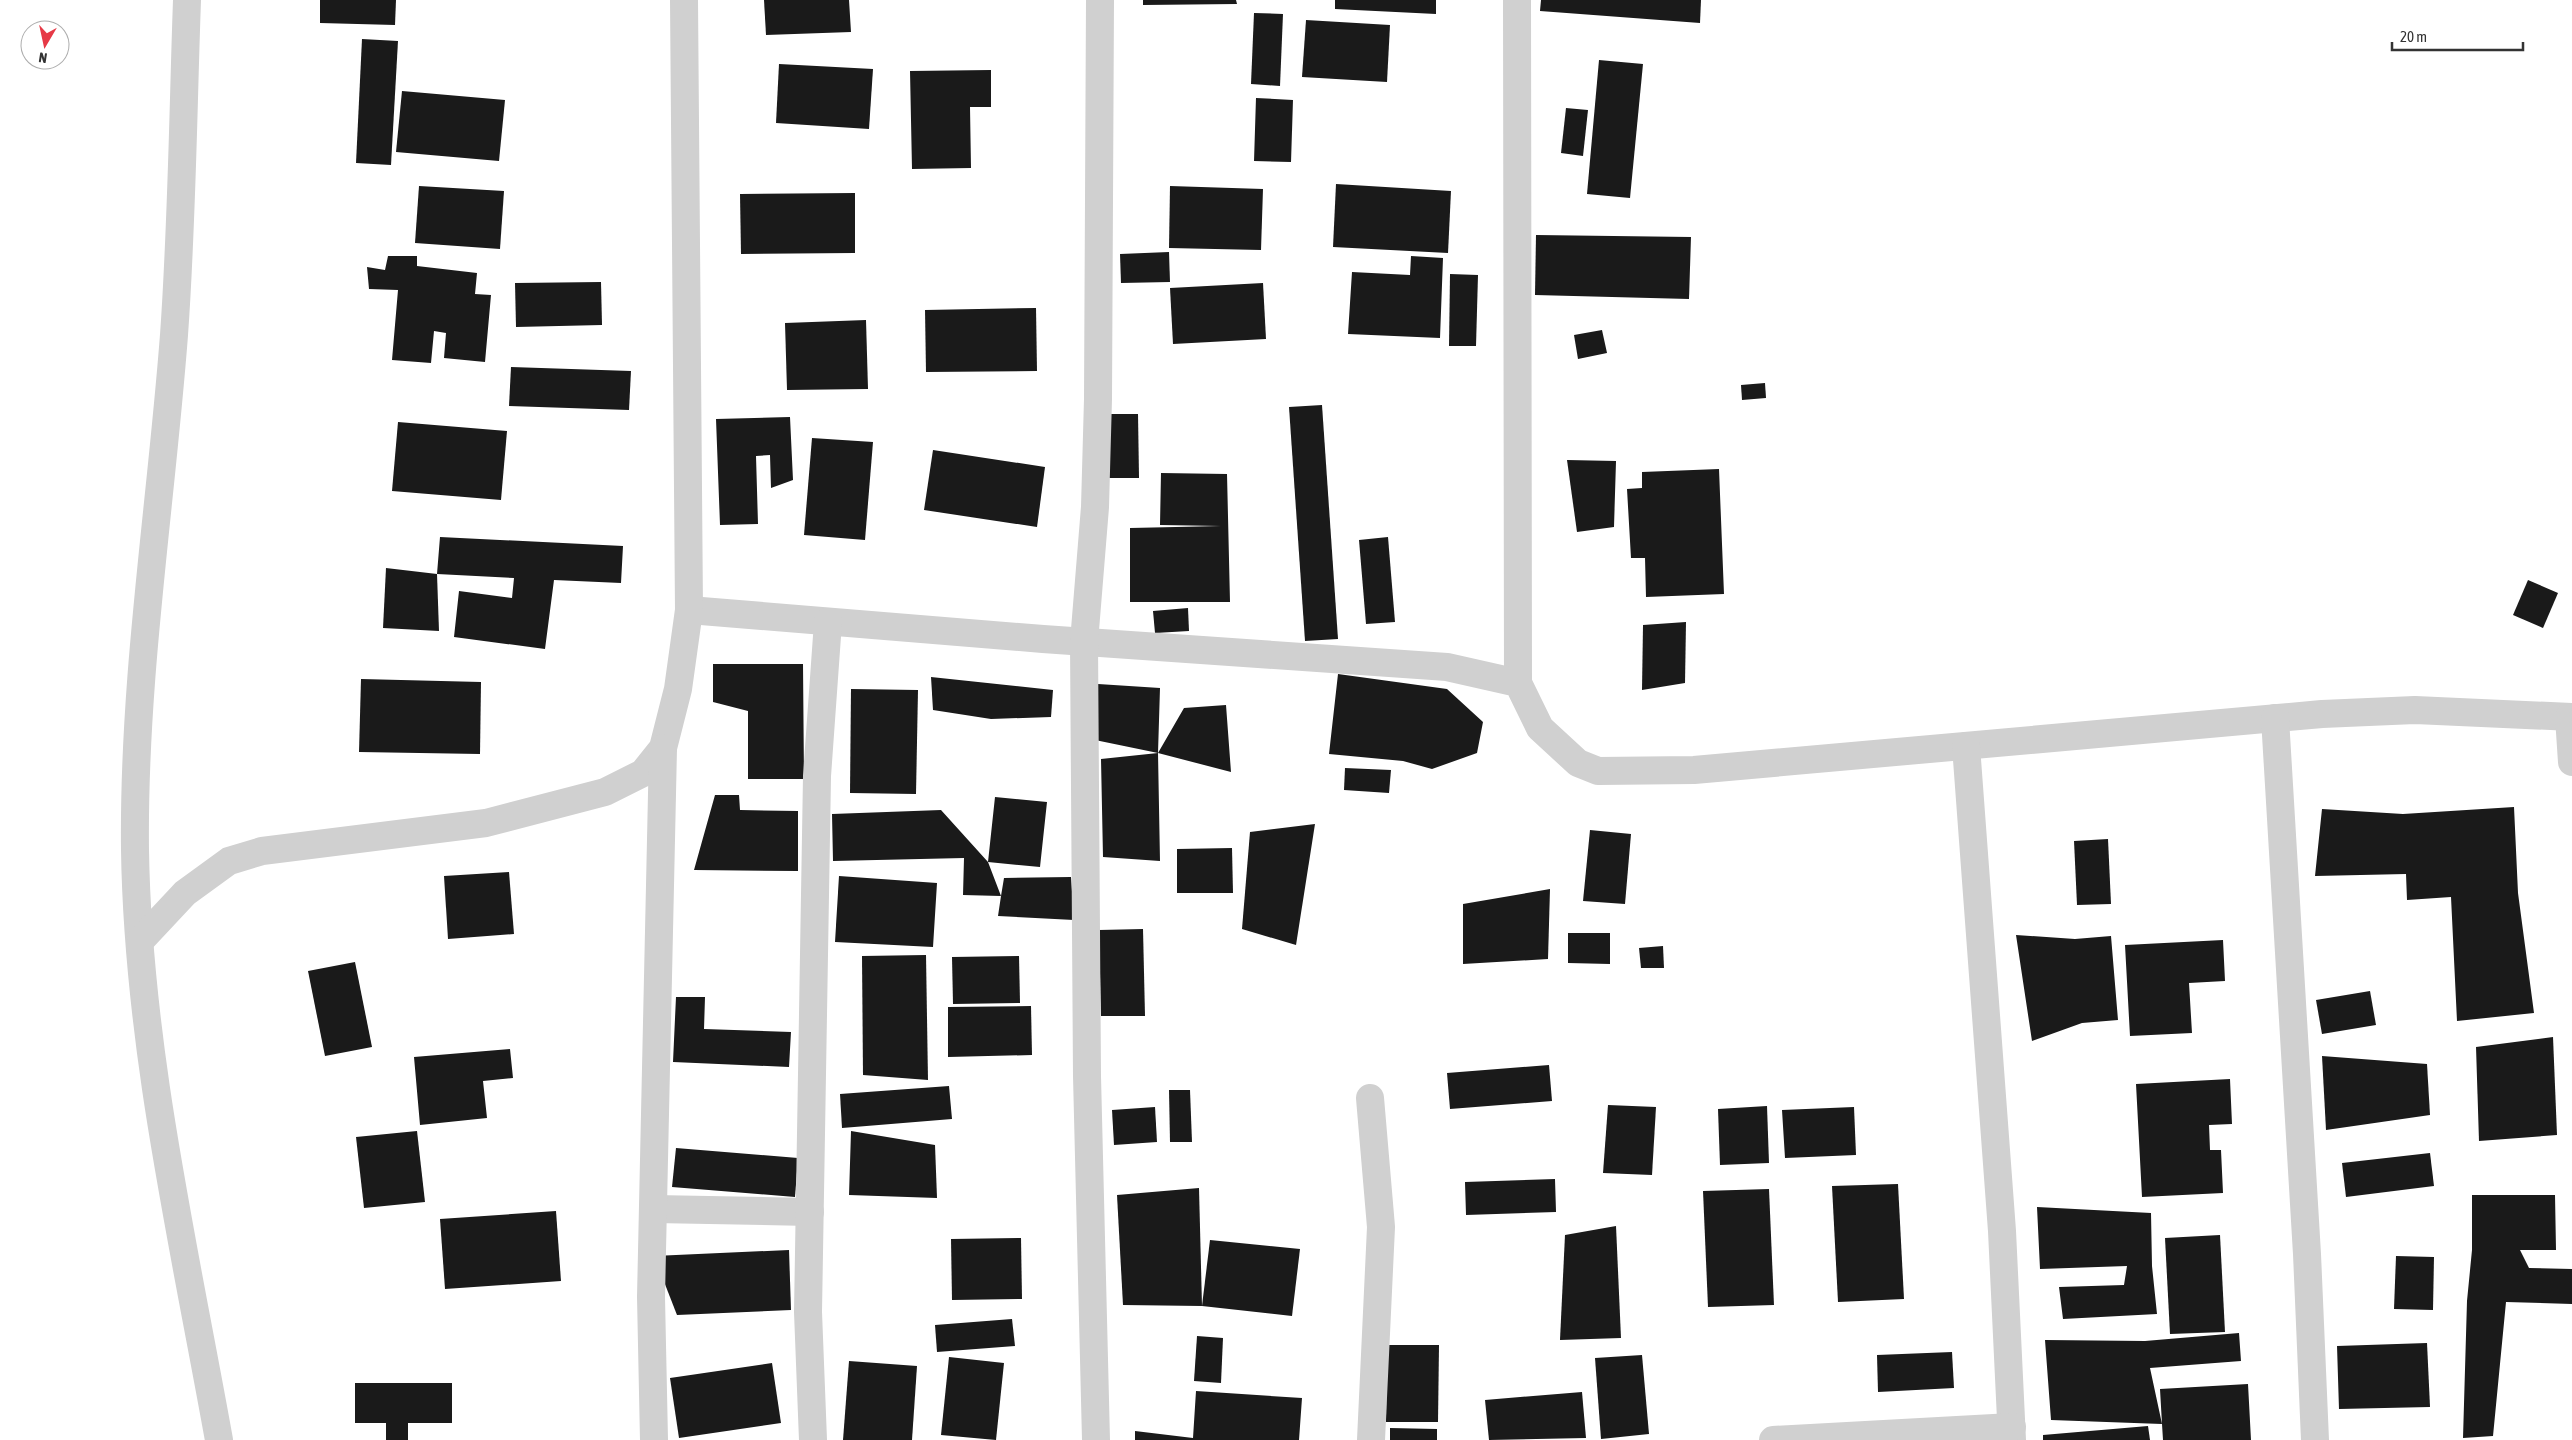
<svg xmlns="http://www.w3.org/2000/svg" width="2572" height="1440" viewBox="0 0 2572 1440" font-family="'Asap Condensed',sans-serif">
<style>
.building{fill:#1a1a1a}
.lines{fill:none;stroke-linecap:round;stroke-linejoin:round}
.minor{stroke:#d0d0d0;stroke-width:28}
</style>
<rect width="100%" height="100%" fill="#fff"/>
<g class="building">
<polygon points="320,0 396,0 395,25 320,23"/>
<polygon points="764,0 849,0 851,32 766,35"/>
<polygon points="1143,0 1236,0 1237,4 1143,5"/>
<polygon points="1335,0 1436,0 1436,14 1335,9"/>
<polygon points="1541,0 1701,0 1700,23 1540,11"/>
<polygon points="1254,13 1283,14 1280,86 1251,84"/>
<polygon points="1306,20 1390,25 1387,82 1302,77"/>
<polygon points="362,39 398,41 391,165 356,163"/>
<polygon points="1599,60 1643,64 1630,198 1587,194"/>
<polygon points="779,64 873,69 869,129 776,123"/>
<polygon points="991,70 991,107 970,107 971,168 912,169 910,71"/>
<polygon points="402,91 505,100 499,161 396,152"/>
<polygon points="1256,98 1293,100 1291,162 1254,161"/>
<polygon points="1566,108 1588,110 1583,156 1561,153"/>
<polygon points="1336,184 1451,191 1448,253 1333,247"/>
<polygon points="419,186 504,191 500,249 415,243"/>
<polygon points="1170,186 1263,189 1261,250 1169,248"/>
<polygon points="855,193 855,253 741,254 740,194"/>
<polygon points="1536,235 1691,237 1689,299 1535,295"/>
<polygon points="1169,252 1170,282 1121,283 1120,254"/>
<polygon points="388,256 417,256 417,266 477,273 475,294 491,295 485,362 444,358 446,333 434,331 431,363 392,360 398,290 369,289 367,267 385,270"/>
<polygon points="1411,256 1443,258 1440,338 1348,334 1352,272 1410,275"/>
<polygon points="1450,274 1478,275 1476,346 1449,346"/>
<polygon points="601,282 602,325 516,327 515,283"/>
<polygon points="1263,283 1266,339 1173,344 1170,288"/>
<polygon points="1036,308 1037,371 926,372 925,310"/>
<polygon points="866,320 868,389 787,390 785,323"/>
<polygon points="1602,330 1607,353 1578,359 1574,335"/>
<polygon points="511,367 631,371 629,410 509,406"/>
<polygon points="1765,383 1766,398 1742,400 1741,385"/>
<polygon points="1322,405 1338,639 1305,641 1289,407"/>
<polygon points="1101,414 1138,414 1139,478 1101,478"/>
<polygon points="790,417 793,480 771,488 770,455 756,456 758,524 720,525 716,419"/>
<polygon points="398,422 507,431 501,500 392,491"/>
<polygon points="812,438 873,442 865,540 804,535"/>
<polygon points="933,450 1045,467 1037,527 924,510"/>
<polygon points="1567,460 1616,461 1614,527 1577,532"/>
<polygon points="1719,469 1724,594 1646,597 1645,558 1631,558 1627,489 1642,488 1642,472"/>
<polygon points="1161,473 1227,474 1230,602 1130,602 1130,528 1221,526 1160,525"/>
<polygon points="440,537 623,546 621,583 554,580 545,649 454,637 459,591 512,598 514,578 437,574"/>
<polygon points="1388,537 1395,622 1366,624 1359,540"/>
<polygon points="386,568 437,574 439,631 383,628"/>
<polygon points="2528,580 2558,593 2543,628 2513,615"/>
<polygon points="1188,608 1189,631 1155,633 1153,611"/>
<polygon points="1686,622 1685,683 1642,690 1643,625"/>
<polygon points="713,664 803,664 804,779 748,779 748,711 713,702"/>
<polygon points="1338,674 1447,689 1483,722 1477,753 1432,769 1403,761 1329,754"/>
<polygon points="931,677 1053,690 1051,717 991,719 933,710"/>
<polygon points="361,679 481,682 480,754 359,752"/>
<polygon points="1098,684 1160,688 1158,753 1184,708 1226,705 1231,772 1158,753 1160,861 1103,857 1101,759 1158,753 1095,740"/>
<polygon points="851,689 918,690 916,794 850,793"/>
<polygon points="1345,768 1391,770 1389,793 1344,790"/>
<polygon points="715,795 739,795 740,810 798,811 798,871 694,870"/>
<polygon points="995,797 1047,802 1040,867 988,862 1001,896 1004,878 1071,877 1074,920 998,916 1001,896 963,895 964,858 833,861 832,814 941,810 988,862"/>
<polygon points="2514,807 2518,893 2534,1013 2457,1021 2451,897 2407,900 2406,874 2315,876 2322,809 2403,814"/>
<polygon points="1315,824 1296,945 1242,929 1250,832"/>
<polygon points="1590,830 1631,834 1625,904 1583,901"/>
<polygon points="2108,839 2111,904 2077,905 2074,841"/>
<polygon points="1232,848 1233,893 1177,893 1177,849"/>
<polygon points="509,872 514,934 448,939 444,876"/>
<polygon points="839,876 937,883 933,947 835,942"/>
<polygon points="1550,889 1548,959 1463,964 1463,904"/>
<polygon points="1143,929 1145,1016 1101,1016 1099,930"/>
<polygon points="1568,933 1610,933 1610,964 1568,963"/>
<polygon points="2016,935 2075,939 2111,936 2118,1020 2082,1023 2032,1041"/>
<polygon points="2223,940 2225,981 2189,983 2192,1033 2130,1036 2125,945"/>
<polygon points="1663,946 1664,968 1641,968 1639,948"/>
<polygon points="926,955 928,1080 863,1075 862,956"/>
<polygon points="1019,956 1020,1003 953,1004 952,957"/>
<polygon points="355,962 372,1047 325,1056 308,971"/>
<polygon points="2370,991 2376,1025 2322,1034 2316,1000"/>
<polygon points="676,997 705,997 704,1029 791,1032 789,1067 673,1062"/>
<polygon points="1031,1006 1032,1055 948,1057 948,1007"/>
<polygon points="2553,1037 2557,1135 2479,1141 2476,1047"/>
<polygon points="510,1049 513,1078 483,1081 487,1118 420,1125 414,1057"/>
<polygon points="2322,1056 2427,1064 2430,1115 2326,1130"/>
<polygon points="1549,1065 1552,1101 1450,1109 1447,1073"/>
<polygon points="2230,1079 2232,1124 2209,1125 2210,1150 2221,1150 2223,1193 2142,1197 2136,1084"/>
<polygon points="949,1086 952,1119 842,1128 840,1094"/>
<polygon points="1169,1090 1190,1090 1192,1142 1170,1142"/>
<polygon points="1608,1105 1656,1107 1652,1175 1603,1173"/>
<polygon points="1767,1106 1769,1163 1720,1165 1718,1109"/>
<polygon points="1155,1107 1157,1142 1114,1145 1112,1110"/>
<polygon points="1854,1107 1856,1155 1785,1158 1782,1110"/>
<polygon points="417,1131 425,1202 364,1208 356,1137"/>
<polygon points="851,1131 935,1145 937,1198 849,1195"/>
<polygon points="676,1148 798,1158 795,1197 672,1187"/>
<polygon points="2430,1153 2434,1186 2346,1197 2342,1163"/>
<polygon points="1555,1179 1556,1212 1466,1215 1465,1182"/>
<polygon points="1898,1184 1904,1299 1838,1302 1832,1186"/>
<polygon points="1199,1188 1202,1306 1123,1305 1117,1195"/>
<polygon points="1769,1189 1774,1305 1708,1307 1703,1191"/>
<polygon points="2472,1195 2555,1195 2556,1250 2520,1250 2529,1268 2572,1269 2572,1304 2506,1302 2493,1436 2463,1438 2467,1301 2472,1250"/>
<polygon points="2037,1207 2151,1213 2152,1266 2157,1314 2063,1319 2059,1287 2124,1285 2127,1266 2040,1269"/>
<polygon points="556,1211 561,1281 445,1289 440,1219"/>
<polygon points="1616,1226 1621,1338 1560,1340 1565,1235"/>
<polygon points="2220,1235 2225,1332 2170,1334 2165,1238"/>
<polygon points="1021,1238 1022,1299 952,1300 951,1239"/>
<polygon points="1210,1240 1300,1249 1292,1316 1202,1306"/>
<polygon points="789,1250 791,1310 677,1315 654,1256"/>
<polygon points="2396,1256 2434,1257 2433,1310 2394,1309"/>
<polygon points="1012,1319 1015,1346 937,1352 935,1325"/>
<polygon points="2239,1333 2241,1361 2150,1368 2162,1424 2160,1389 2248,1384 2251,1440 2163,1440 2162,1424 2051,1420 2045,1340 2145,1341"/>
<polygon points="1197,1336 1223,1338 1221,1383 1194,1381"/>
<polygon points="2427,1343 2430,1407 2339,1409 2337,1346"/>
<polygon points="1387,1345 1439,1345 1438,1422 1386,1422"/>
<polygon points="1952,1352 1954,1388 1878,1392 1877,1355"/>
<polygon points="1642,1355 1649,1434 1601,1439 1595,1358"/>
<polygon points="949,1357 1004,1363 996,1440 941,1435"/>
<polygon points="849,1361 917,1366 912,1440 843,1440"/>
<polygon points="772,1363 781,1423 679,1438 670,1378"/>
<polygon points="355,1383 452,1383 452,1423 408,1423 408,1440 386,1440 386,1423 355,1423"/>
<polygon points="1196,1391 1302,1398 1299,1440 1135,1440 1135,1431 1193,1438"/>
<polygon points="1582,1392 1586,1438 1489,1440 1485,1400"/>
<polygon points="2148,1426 2150,1440 2043,1440 2043,1435"/>
<polygon points="1390,1428 1437,1429 1437,1440 1390,1440"/>
</g>
<g class="lines">
<g class="minor">
<path d="M 187,0 C 183,111 182,224 174,335 C 161,506 133,677 135,850 C 138,1048 184,1245 219,1440"/>
<polyline points="1517,0 1518,683"/>
<polyline points="689,610 1043,639 1447,667 1518,683 1540,728 1578,763 1598,771 1694,770 2322,714 2415,710 2572,717"/>
<polyline points="2569,717 2572,762"/>
<polyline points="2275,718 2307,1254 2315,1440"/>
<polyline points="1966,746 2002,1231 2012,1440"/>
<polyline points="141,940 185,893 229,861 262,851 486,823 605,792 643,773 663,748 678,689 689,610 684,0"/>
<polyline points="1370,1098 1381,1227 1371,1440"/>
<polyline points="654,1209 810,1212"/>
<polyline points="654,1440 651,1297 663,748"/>
<polyline points="813,1440 808,1312 817,776 828,622"/>
<polyline points="1096,1440 1087,1076 1084,642 1095,507 1098,399 1100,0"/>
<polyline points="1773,1440 2012,1427"/>
</g>
</g>
<g transform="translate(45 45) rotate(189)"><circle r="24" fill="#ffffff" stroke="#adadad"/>
<path d="M0-4L9 19L0 12L-9 19Z" fill="#e63946"/>
<text y="-8" font-size="14" font-weight="bold" text-anchor="middle" fill="#333333">N</text>
</g>
<path d="M2392 42v8h131v-8" fill="none" stroke="#333333" stroke-width="2.5"/>
<text x="2400" y="42" font-size="15" fill="#333333" stroke="#ffffff" stroke-width="4" paint-order="stroke">20 m</text>
</svg>
